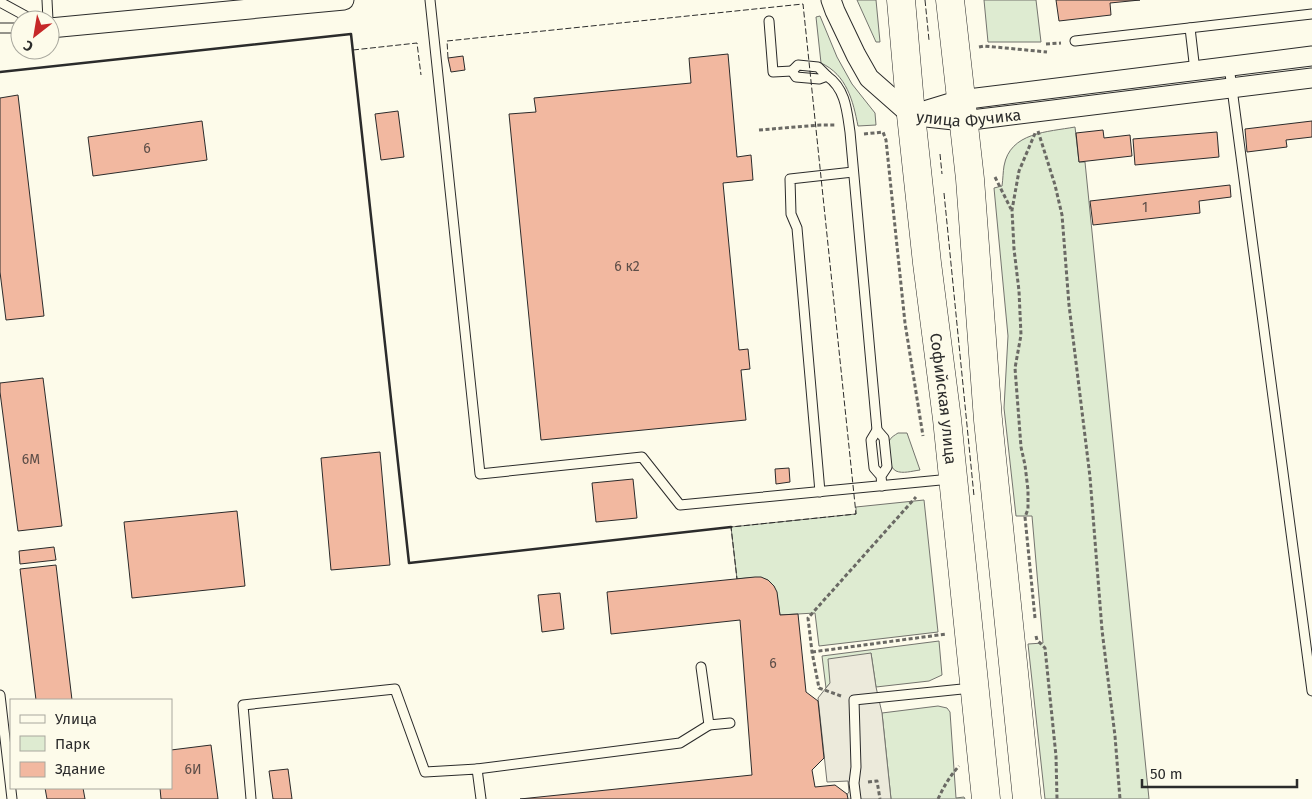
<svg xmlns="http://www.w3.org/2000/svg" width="1312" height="799" viewBox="0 0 1312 799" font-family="'Fira Sans',sans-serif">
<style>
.green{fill:#deebd1;stroke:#74746e}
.parking{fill:#eceadb;stroke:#74746e}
.building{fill:#f2b8a0;stroke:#2b2b2b}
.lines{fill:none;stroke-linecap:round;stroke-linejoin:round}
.lane-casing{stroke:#2b2b2b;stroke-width:11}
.street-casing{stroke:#2b2b2b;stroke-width:21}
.primary-casing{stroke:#2b2b2b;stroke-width:29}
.path{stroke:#6a6964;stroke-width:3;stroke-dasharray:4 2.5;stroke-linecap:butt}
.lane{stroke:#fdfbea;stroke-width:9}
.street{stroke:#fdfbea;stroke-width:19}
.primary{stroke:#fdfbea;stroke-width:28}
.fence{stroke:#2b2b2b;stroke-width:1;stroke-dasharray:6 2.5;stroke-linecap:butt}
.wall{stroke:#2b2b2b;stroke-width:2.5}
.labels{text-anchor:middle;stroke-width:4;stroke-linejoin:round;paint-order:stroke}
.number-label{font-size:14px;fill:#5d4e48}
.street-label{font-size:16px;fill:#2b2b2b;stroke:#fdfbea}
</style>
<rect width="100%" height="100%" fill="#fdfbea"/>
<g class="green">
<polygon points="857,0 876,0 880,42 876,42"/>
<polygon points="984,0 1036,0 1041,42 988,42"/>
<path d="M 820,16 L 837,57 L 852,84 L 875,113 L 876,125 L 858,126 C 853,101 847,75 821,63 L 816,17 Z"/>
<path d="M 1075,127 L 1079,162 L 1085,162 L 1149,799 L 1045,799 L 1028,644 L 1043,643 L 1032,516 L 1016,516 L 1004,408 L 1008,336 L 994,188 L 1002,186 C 1003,179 1003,172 1004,166 C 1010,132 1048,132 1075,127 Z"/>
<path d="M 898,433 L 907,433 L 920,470 C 912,471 903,474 896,471 C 888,467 886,448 889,441 C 891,437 895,435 898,433 Z"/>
<path d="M 924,500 L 938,632 L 819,646 L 815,613 L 780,615 C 775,580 774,575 737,579 L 731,527 L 856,514 L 856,507 Z"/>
<polygon points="939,641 942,675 929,681 876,687 871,653 830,683 826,688 822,656"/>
<polygon points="938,706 947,708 950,712 956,798 964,797 965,799 891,799 882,713"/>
</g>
<polygon class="parking" points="871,653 876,687 882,713 891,799 843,799 849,792 848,781 827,782 818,698 830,683 828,659"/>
<g class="building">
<polygon points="1056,0 1140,0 1110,3 1111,15 1059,21"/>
<polygon points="728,54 737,157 751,155 753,180 723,183 739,350 748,349 750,369 741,370 746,420 541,440 509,114 536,112 534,98 691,83 689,58"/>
<polygon points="463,56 465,70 451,72 448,58"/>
<polygon points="18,95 44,316 6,320 0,272 0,98"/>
<polygon points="398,111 404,157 381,160 375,114"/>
<polygon points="202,121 207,160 93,176 88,137"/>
<polygon points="1312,121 1312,137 1286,140 1287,147 1247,152 1245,129"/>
<polygon points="1103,130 1104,138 1130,135 1132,156 1079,162 1076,133"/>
<polygon points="1217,132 1219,157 1135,165 1133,139"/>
<polygon points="1230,185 1231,197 1199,201 1200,213 1093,225 1090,201"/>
<polygon points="43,378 62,526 18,531 0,392 0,383"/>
<polygon points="380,452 390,565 331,570 321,458"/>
<polygon points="789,468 790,482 776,484 775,469"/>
<polygon points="633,479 637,518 596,522 592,483"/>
<polygon points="237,511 245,586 132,598 124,522"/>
<polygon points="54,547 56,560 20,564 19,551"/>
<polygon points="56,565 72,700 36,700 20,569"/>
<polygon points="755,577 761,577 768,580 774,586 777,592 780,615 798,614 806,692 818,701 824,758 812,770 815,787 835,785 847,794 848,799 520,799 752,775 740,620 611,634 607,592"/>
<polygon points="560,593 564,629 542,632 538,595"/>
<polygon points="211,745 218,799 161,799 160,788 171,788 171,750"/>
<polygon points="288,769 292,799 273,799 269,771"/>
<polygon points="45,788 83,788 85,799 47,799"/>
</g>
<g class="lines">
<g class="lane-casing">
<g id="lane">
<polyline points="47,0 48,20"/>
<polyline points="430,0 480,474 642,457 680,505 951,479"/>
<polyline points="0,2 33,20"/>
<polyline points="769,21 773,72 792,71"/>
<polyline points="0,28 20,28"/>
<polyline points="1190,28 1195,71"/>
<polyline points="1075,41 1312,14"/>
<polygon points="798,65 818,67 827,76 819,79 796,77 792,71"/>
<polyline points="1229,66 1312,691"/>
<path d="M 827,76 C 846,89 847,112 850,132 L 877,430"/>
<polyline points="881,476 874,468 871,440 877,430 884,438 887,467 881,476 882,486"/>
<polyline points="820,492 797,228 791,214 790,179 853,172"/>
<polyline points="701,667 709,725 730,723"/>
<polyline points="0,695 12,799"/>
<polyline points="477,769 680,743 709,725"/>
<polyline points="251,799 243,705 395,689 425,772 477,769 481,799"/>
<polyline points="856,799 854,783 856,767 854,700 972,688"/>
</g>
</g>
<g class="street-casing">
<g id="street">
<polyline points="831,0 835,11 856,55 869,78 911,115"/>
<polyline points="50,28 344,0"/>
<polyline points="911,115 960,100 1312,56"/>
<path id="s1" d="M 917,116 L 963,121 L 1312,78"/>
</g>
</g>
<g class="primary-casing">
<g id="primary">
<path id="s2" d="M 901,0 L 911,115 L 927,263 L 947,419 L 986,799"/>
<polyline points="950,0 970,179 988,420 1027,799"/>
</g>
</g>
<g class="path">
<polyline points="1046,44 1061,43"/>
<polyline points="979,47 984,46 1047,52"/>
<polyline points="759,130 820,125 836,125"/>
<polyline points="1038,131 1055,185 1062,215 1069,305 1090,477 1102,630 1115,736 1120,799"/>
<polyline points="864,134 883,132 886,140 905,323 923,436"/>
<polyline points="995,177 1011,209"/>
<polyline points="1035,618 1025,517 1028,509 1028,490 1025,465 1021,447 1015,368 1021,335 1019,291 1014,249 1012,210 1019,171 1036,131"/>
<polyline points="1036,636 1037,640 1045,648 1056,756 1057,799"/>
<polyline points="812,652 946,634"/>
<polyline points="841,696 819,688 812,652 808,618 916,497"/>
<polyline points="868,782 877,781 880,799"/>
<path d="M 938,799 C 944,786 950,776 959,766"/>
</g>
<use href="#lane" class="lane"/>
<use href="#street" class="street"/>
<use href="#primary" class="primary"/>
<g class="fence">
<polyline points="925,0 929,40"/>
<polyline points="353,50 417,43 421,75"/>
<polyline points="448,58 447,41 803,4 856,514 731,527 737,579"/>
<polyline points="940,154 942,174"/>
<polyline points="944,193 974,496"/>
</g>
<polyline class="wall" points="0,72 351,34 409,563 731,527"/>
</g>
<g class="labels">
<g class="number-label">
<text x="147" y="153">6</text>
<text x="1145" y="212">1</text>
<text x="627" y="271">6 к2</text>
<text x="31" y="464">6M</text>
<text x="773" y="668">6</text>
<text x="193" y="774">6И</text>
</g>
<g class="street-label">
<text dy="6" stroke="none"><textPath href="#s1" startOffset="52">улица Фучика</textPath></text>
<text dy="6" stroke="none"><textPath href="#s2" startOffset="401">Софийская улица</textPath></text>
</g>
</g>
<rect x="10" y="699" width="162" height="90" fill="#fdfbea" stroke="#a9a89e"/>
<rect x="20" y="715" width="25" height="8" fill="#fdfbea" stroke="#a9a89e"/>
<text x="55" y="724" font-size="15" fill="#2b2b2b">Улица</text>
<rect x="20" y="736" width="25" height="15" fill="#deebd1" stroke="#a9a89e"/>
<text x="55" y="749" font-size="15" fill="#2b2b2b">Парк</text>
<rect x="20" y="762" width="25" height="15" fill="#f2b8a0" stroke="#a9a89e"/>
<text x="55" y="774" font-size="15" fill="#2b2b2b">Здание</text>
<g transform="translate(35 35) rotate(211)"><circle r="24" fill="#fdfbea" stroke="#a9a89e"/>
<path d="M0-4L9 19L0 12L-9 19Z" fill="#c62828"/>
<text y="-8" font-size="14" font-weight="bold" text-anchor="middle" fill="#2b2b2b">С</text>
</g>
<path d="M1142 779v8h155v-8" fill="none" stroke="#2b2b2b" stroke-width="2.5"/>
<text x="1150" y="779" font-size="15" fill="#2b2b2b" stroke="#fdfbea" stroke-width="4" paint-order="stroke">50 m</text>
</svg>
